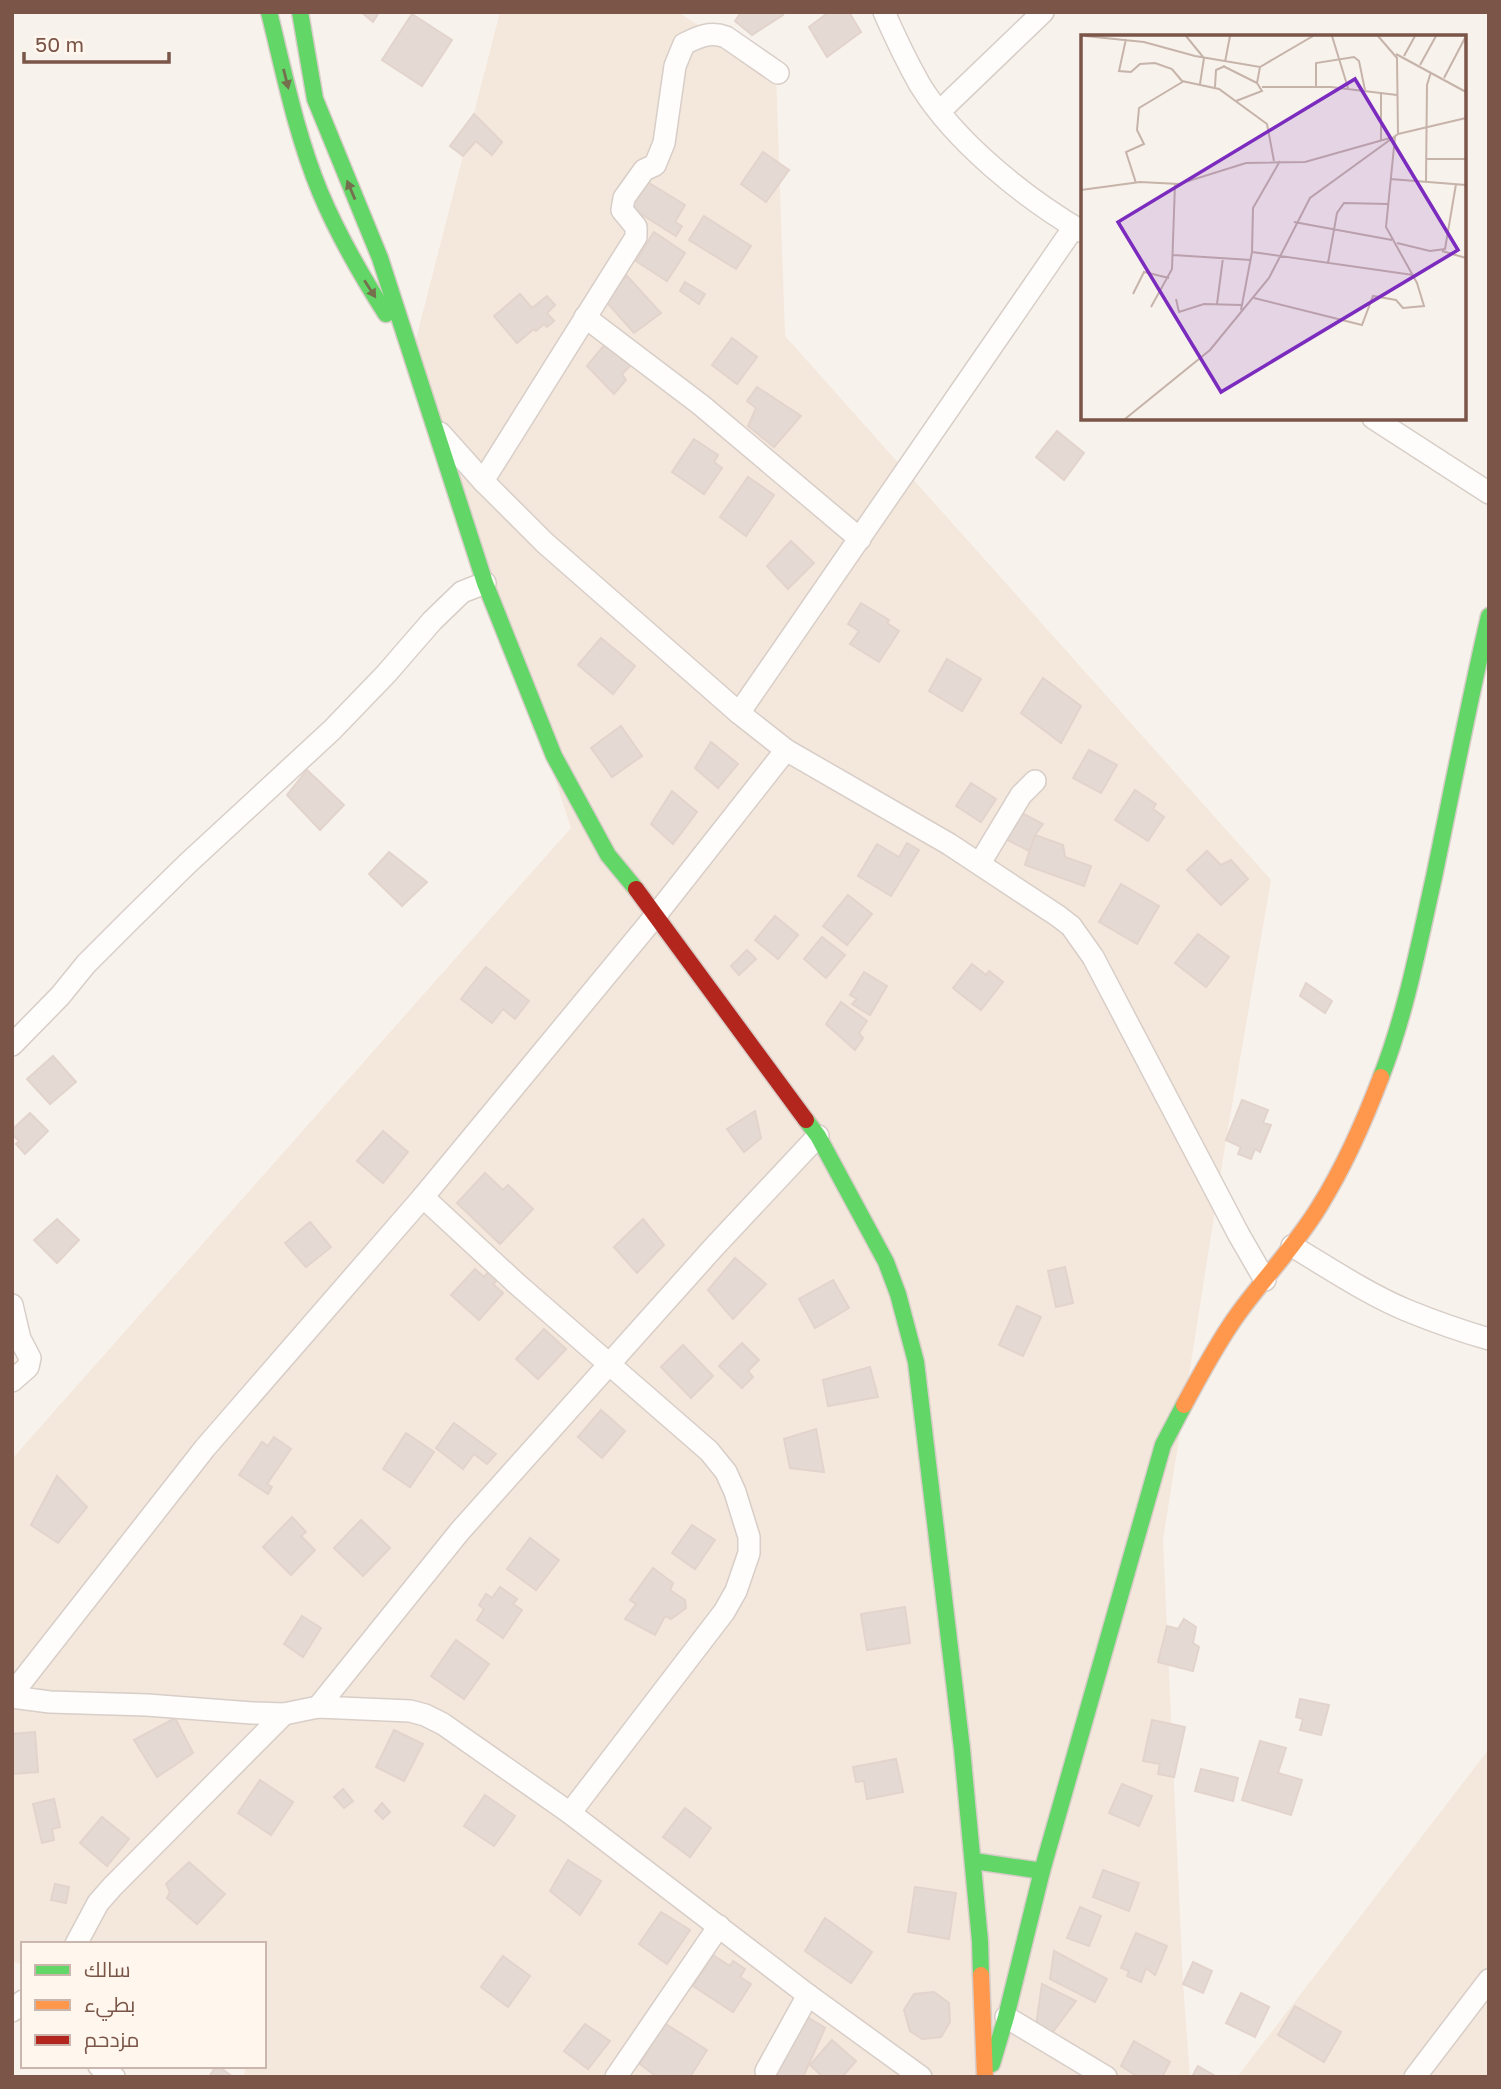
<svg xmlns="http://www.w3.org/2000/svg" width="1501" height="2089" viewBox="0 0 1501 2089" font-family="'Golos Text',Cairo,sans-serif">
<style>
.residential{fill:#f4e7dc}
.building{fill:#e5dad3;stroke:#e2d4cd;stroke-width:2}
.lines{fill:none;stroke-linecap:round;stroke-linejoin:round}
.street-casing{stroke:#d8cec8;stroke-width:24}
.fast-casing{stroke:#d8cdc8;stroke-width:19}
.slow-casing{stroke:#d8cdc8;stroke-width:19}
.jam-casing{stroke:#d8cdc8;stroke-width:19}
.street{stroke:#fefdfc;stroke-width:21}
.fast{stroke:#63d668;stroke-width:16}
.slow{stroke:#ff974d;stroke-width:16}
.jam{stroke:#b3261e;stroke-width:16}
.oneway{fill:#756f4e}
.inset-road{fill:none;stroke:#c6b3aa;stroke-width:2}
.view{fill:#7b2cbf;fill-opacity:0.15;stroke:#7b2cbf;stroke-width:3.5}
.inset-edge{fill:none;stroke:#7a5548;stroke-width:3.5}
</style>
<rect width="100%" height="100%" fill="#f8f2ec"/>
<g class="residential">
<polygon points="500,12 678,12 776,76 785,336 1271,880 1226,1140 1163,1540 1183,1984 1190,2077 244,2077 245,2069 239,2066 264,2066 264,1944 23,1944 23,1965 12,1961 12,1459 571,828 414,347"/>
<polygon points="1489,1749 1489,2077 1237,2077"/>
</g>
<g class="building">
<polygon points="361,12 379,12 373,22"/>
<polygon points="741,12 780,12 783,15 752,35 735,21"/>
<polygon points="829,12 849,12 861,32 827,57 809,27"/>
<polygon points="412,14 452,40 422,86 382,60"/>
<polygon points="474,114 502,142 492,155 476,141 463,156 450,146"/>
<polygon points="763,152 789,170 766,202 741,184"/>
<polygon points="646,181 685,205 675,222 682,226 676,236 630,207"/>
<polygon points="704,216 751,246 736,269 689,240"/>
<polygon points="654,232 685,253 667,281 636,261"/>
<polygon points="627,276 661,313 634,333 603,298"/>
<polygon points="685,282 705,294 699,304 680,291"/>
<polygon points="520,294 532,308 547,296 555,305 547,313 554,321 547,327 544,324 536,331 534,329 517,343 494,316"/>
<polygon points="732,338 757,357 737,384 712,365"/>
<polygon points="606,343 630,366 622,374 626,380 614,394 587,366"/>
<polygon points="757,387 801,416 774,447 748,426 756,408 747,401"/>
<polygon points="1057,431 1084,453 1064,480 1036,457"/>
<polygon points="694,439 718,455 714,462 722,468 704,494 672,472"/>
<polygon points="748,477 774,495 746,536 720,517"/>
<polygon points="791,541 814,563 788,589 767,566"/>
<polygon points="861,603 889,620 887,623 899,631 879,662 850,644 859,631 848,624"/>
<polygon points="601,638 635,666 613,694 578,665"/>
<polygon points="947,659 981,679 962,711 929,691"/>
<polygon points="1043,678 1081,706 1061,743 1021,713"/>
<polygon points="621,726 642,756 612,777 591,748"/>
<polygon points="711,742 738,764 718,788 695,768"/>
<polygon points="1089,750 1117,765 1101,793 1073,778"/>
<polygon points="307,770 344,805 320,830 287,795"/>
<polygon points="971,783 996,799 981,822 956,806"/>
<polygon points="1135,790 1156,804 1153,809 1164,817 1148,841 1115,820"/>
<polygon points="672,791 697,812 673,844 651,824"/>
<polygon points="1018,811 1043,824 1035,835 1029,851 1004,838"/>
<polygon points="1035,835 1063,845 1065,857 1091,866 1084,886 1025,865"/>
<polygon points="907,843 919,850 891,896 858,876 877,844 899,857"/>
<polygon points="1207,851 1221,865 1231,860 1248,879 1221,905 1187,870"/>
<polygon points="389,852 427,882 402,906 369,874"/>
<polygon points="1121,884 1159,906 1137,944 1099,922"/>
<polygon points="848,895 872,914 847,945 823,926"/>
<polygon points="775,916 798,935 778,959 755,940"/>
<polygon points="1198,934 1229,957 1206,987 1175,963"/>
<polygon points="822,937 845,955 826,978 804,959"/>
<polygon points="747,950 756,959 739,975 731,966"/>
<polygon points="972,964 986,975 989,971 1003,982 981,1010 953,988"/>
<polygon points="486,967 529,1001 515,1019 503,1009 492,1023 461,999"/>
<polygon points="864,972 887,986 870,1015 852,1004 857,999 850,995"/>
<polygon points="1306,983 1332,1001 1325,1013 1300,996"/>
<polygon points="841,1002 867,1021 859,1033 863,1038 855,1050 826,1024"/>
<polygon points="53,1056 76,1082 50,1104 27,1079"/>
<polygon points="1242,1100 1268,1110 1263,1123 1271,1125 1260,1152 1255,1149 1251,1159 1238,1154 1241,1147 1226,1140"/>
<polygon points="755,1111 761,1138 744,1152 727,1129"/>
<polygon points="30,1113 48,1131 25,1154 16,1144 19,1141 12,1134 12,1130"/>
<polygon points="383,1131 408,1152 383,1183 357,1161"/>
<polygon points="485,1173 503,1190 508,1185 533,1209 500,1244 457,1203"/>
<polygon points="57,1219 79,1240 57,1263 34,1240"/>
<polygon points="643,1219 664,1245 637,1273 614,1247"/>
<polygon points="310,1222 331,1247 306,1267 285,1243"/>
<polygon points="735,1258 766,1284 733,1319 708,1290"/>
<polygon points="1065,1267 1073,1303 1056,1307 1048,1271"/>
<polygon points="475,1269 484,1277 488,1272 497,1280 493,1284 503,1293 479,1320 451,1295"/>
<polygon points="833,1280 849,1308 815,1328 799,1299"/>
<polygon points="1017,1306 1041,1317 1023,1356 999,1345"/>
<polygon points="544,1329 566,1349 538,1379 516,1359"/>
<polygon points="742,1343 759,1360 748,1371 753,1377 742,1388 719,1366"/>
<polygon points="683,1345 713,1376 691,1398 661,1367"/>
<polygon points="870,1367 878,1397 828,1406 823,1380"/>
<polygon points="601,1410 625,1431 602,1458 578,1437"/>
<polygon points="454,1423 496,1454 487,1464 474,1454 463,1469 436,1448"/>
<polygon points="816,1429 824,1472 790,1468 784,1439"/>
<polygon points="406,1433 434,1452 410,1487 383,1469"/>
<polygon points="274,1437 291,1449 267,1484 272,1487 268,1494 239,1475 262,1442 268,1446"/>
<polygon points="57,1476 87,1507 58,1543 31,1525"/>
<polygon points="292,1517 306,1532 301,1536 315,1550 291,1575 263,1547"/>
<polygon points="361,1520 390,1548 363,1576 334,1548"/>
<polygon points="692,1525 715,1540 695,1569 672,1553"/>
<polygon points="530,1538 559,1560 536,1590 507,1569"/>
<polygon points="653,1568 673,1583 670,1590 685,1600 686,1608 671,1619 665,1616 655,1635 625,1619 636,1604 630,1600"/>
<polygon points="500,1587 517,1599 513,1604 522,1610 503,1638 477,1620 484,1609 479,1605 486,1594 492,1598"/>
<polygon points="905,1607 910,1643 867,1650 861,1614"/>
<polygon points="302,1616 321,1628 303,1657 284,1644"/>
<polygon points="1184,1619 1196,1627 1193,1643 1199,1647 1193,1671 1158,1662 1167,1626 1178,1629"/>
<polygon points="456,1640 489,1664 464,1699 431,1676"/>
<polygon points="1300,1699 1329,1705 1321,1735 1300,1730 1303,1719 1296,1717"/>
<polygon points="175,1718 193,1753 157,1777 134,1740"/>
<polygon points="1152,1720 1185,1727 1174,1777 1158,1774 1160,1764 1143,1761"/>
<polygon points="394,1730 423,1744 404,1781 376,1767"/>
<polygon points="35,1732 38,1772 12,1774 12,1734"/>
<polygon points="1260,1741 1286,1748 1278,1773 1302,1780 1291,1815 1242,1800"/>
<polygon points="896,1759 903,1792 867,1799 864,1781 856,1782 853,1767"/>
<polygon points="1201,1769 1238,1778 1233,1801 1195,1791"/>
<polygon points="260,1780 293,1802 271,1835 238,1813"/>
<polygon points="1122,1784 1152,1796 1139,1826 1109,1813"/>
<polygon points="343,1789 353,1801 344,1808 334,1797"/>
<polygon points="485,1795 515,1816 494,1846 464,1826"/>
<polygon points="54,1799 60,1827 52,1829 54,1840 42,1843 33,1804"/>
<polygon points="382,1803 390,1812 383,1819 375,1811"/>
<polygon points="685,1808 711,1828 690,1857 663,1837"/>
<polygon points="102,1817 129,1839 107,1866 80,1843"/>
<polygon points="568,1860 601,1881 580,1915 550,1891"/>
<polygon points="189,1862 225,1894 197,1924 167,1898 170,1892 166,1884"/>
<polygon points="1103,1870 1139,1883 1129,1911 1093,1897"/>
<polygon points="55,1884 69,1887 66,1903 51,1900"/>
<polygon points="915,1887 956,1893 949,1939 908,1932"/>
<polygon points="1080,1907 1101,1916 1089,1946 1067,1938"/>
<polygon points="661,1912 690,1930 667,1964 639,1944"/>
<polygon points="825,1918 872,1952 851,1983 805,1951"/>
<polygon points="1136,1933 1167,1946 1155,1975 1146,1968 1141,1982 1127,1976 1129,1971 1121,1968"/>
<polygon points="1054,1951 1107,1979 1095,2002 1050,1979"/>
<polygon points="713,1955 730,1966 733,1961 745,1969 740,1977 751,1984 733,2012 693,1986"/>
<polygon points="503,1956 530,1976 508,2007 481,1987"/>
<polygon points="1193,1962 1212,1971 1203,1993 1183,1984"/>
<polygon points="1042,1984 1076,2001 1052,2033 1036,2026"/>
<polygon points="934,1992 949,2003 950,2022 941,2037 922,2039 910,2031 904,2010 914,1994"/>
<polygon points="1241,1993 1269,2007 1255,2037 1226,2023"/>
<polygon points="1295,2006 1341,2032 1324,2062 1278,2035"/>
<polygon points="804,2015 825,2028 803,2077 783,2077 774,2072"/>
<polygon points="664,2023 707,2050 690,2077 657,2077 640,2064"/>
<polygon points="585,2024 610,2041 588,2069 564,2051"/>
<polygon points="832,2040 856,2061 842,2077 823,2077 810,2065"/>
<polygon points="1134,2041 1170,2062 1162,2077 1138,2077 1121,2066"/>
<polygon points="216,2066 218,2066 233,2077 209,2077"/>
<polygon points="1198,2066 1217,2077 1192,2077"/>
</g>
<g class="lines">
<g class="street-casing">
<g id="street">
<path d="M 884,12 C 895,37 907,62 920,85 C 956,143 1025,198 1083,232"/>
<polyline points="940,111 1043,12"/>
<polyline points="585,317 701,405 860,539"/>
<polyline points="1373,418 1489,493"/>
<polyline points="440,433 483,481 545,543 739,713 786,750 949,844 1058,916 1071,926 1093,957 1239,1235 1265,1280"/>
<path d="M 483,481 L 636,237 L 636,227 L 622,210 L 624,198 L 644,170 L 655,165 L 664,143 L 675,66 L 684,44 C 698,37 710,31 726,37 L 778,73"/>
<polyline points="739,713 1074,227"/>
<polyline points="980,863 1021,795 1035,781"/>
<polyline points="12,1045 60,996 86,964 132,918 187,864 332,730 386,674 432,621 462,592 485,583"/>
<polyline points="423,1197 517,1284 709,1451 726,1472 735,1492 749,1537 749,1553 736,1591 724,1612 570,1813"/>
<path d="M 1292,1246 C 1329,1268 1366,1293 1406,1310 C 1433,1321 1461,1331 1489,1339"/>
<polyline points="12,1305 20,1339 30,1358 28,1367 12,1381"/>
<polyline points="12,1694 205,1448 423,1197 656,915 786,750"/>
<polyline points="12,1697 50,1702 147,1705 252,1713 284,1714 318,1707 410,1711 425,1715 443,1724 570,1813 808,1995 921,2077"/>
<polyline points="318,1707 460,1531 714,1247 818,1136"/>
<polyline points="76,1944 98,1903 112,1887 284,1714"/>
<polyline points="12,2011 23,2001"/>
<polyline points="1006,2017 1106,2077"/>
<polyline points="99,2066 114,2077"/>
<polyline points="766,2071 808,1995"/>
<polyline points="616,2077 719,1926"/>
<polyline points="1415,2077 1489,1980"/>
</g>
</g>
<g class="fast-casing">
<g id="fast">
<path d="M 269,12 C 284,72 296,134 320,192 C 338,235 361,275 386,314"/>
<polyline points="300,12 315,99 380,258 485,583 554,756 608,855 636,889"/>
<path d="M 1381,1077 C 1406,1013 1419,944 1434,877 C 1452,790 1469,702 1489,616"/>
<polyline points="806,1120 818,1136 886,1262 898,1294 916,1362 962,1749 980,1941 981,1975"/>
<polyline points="974,1861 1042,1871"/>
<polyline points="992,2064 1006,2017 1042,1871 1163,1445 1184,1405"/>
</g>
</g>
<g class="slow-casing">
<g id="slow">
<path d="M 1184,1405 C 1201,1374 1217,1343 1238,1314 C 1264,1278 1296,1245 1319,1207 C 1344,1167 1364,1122 1381,1077"/>
<polyline points="981,1975 985,2077"/>
</g>
</g>
<g class="jam-casing">
<polyline id="jam" points="636,889 806,1120"/>
</g>
<use href="#street" class="street"/>
<use href="#fast" class="fast"/>
<use href="#slow" class="slow"/>
<use href="#jam" class="jam"/>
</g>
<defs><path id="oneway-solid" d="M-6-.8H1V-3.2L6.5 0L1 3.2V.8H-6Z" transform="scale(1.75)"/></defs>
<g class="oneway">
<use href="#oneway-solid" transform="translate(286 79) rotate(76)"/>
<use href="#oneway-solid" transform="translate(351 190) rotate(-113)"/>
<use href="#oneway-solid" transform="translate(370 289) rotate(57)"/>
</g>
<g transform="translate(1081 35)">
<rect width="385" height="385" fill="#f8f2ec"/>
<path class="inset-road" d="M 4,1 L 63,7 L 114,21 L 179,32 L 232,1M 105,1 L 123,23 L 119,49M 251,1 L 267,53M 45,4 L 38,36 L 50,37 L 59,29 L 74,28 L 91,34 L 101,46 L 138,54 L 186,89 L 193,126M 315,19 L 385,57M 323,21 L 334,1M 144,27 L 149,1M 339,30 L 355,1M 142,31 L 176,48M 363,43 L 385,1M 235,51 L 235,28 L 273,22 L 278,26 L 284,55M 134,52 L 135,35 L 144,31M 181,52 L 250,52 L 316,60M 300,57 L 300,105M 155,66 L 181,56 L 176,48 L 179,32M 317,99 L 385,83M 346,124 L 385,124M 309,144 L 385,150M 345,146 L 346,50 L 350,37M 55,148 L 45,117 L 63,109 L 56,95 L 58,73 L 103,46M 0,155 L 59,147 L 98,149 L 165,128 L 224,127 L 309,103M 213,187 L 311,205M 316,208 L 349,216 L 364,214 L 375,149M 361,216 L 385,223M 171,217 L 332,240M 92,220 L 170,225M 247,228 L 256,178 L 263,168 L 307,169M 52,259 L 63,237 L 88,243M 173,263 L 281,290 L 292,261 L 315,265 L 322,273 L 343,271 L 336,248 L 305,192 L 314,102M 95,264 L 98,277 L 123,269 L 161,270M 136,269 L 142,223M 70,272 L 91,234 L 94,149M 160,275 L 171,217 L 172,173 L 199,126M 44,384 L 129,315 L 188,243 L 229,163 L 317,99 L 316,23 L 297,1"/>
<path class="view" d="M 274,44 L 377,215 L 140,357 L 37,187 Z"/>
<rect width="385" height="385" class="inset-edge"/>
</g>
<rect width="1501" height="2089" fill="none" stroke="#7a5548" stroke-width="28"/>
<rect x="21" y="1942" width="245" height="126" fill="#fff7ee" stroke="#cab6ac" stroke-width="2"/>
<rect x="35" y="1965" width="35" height="10" fill="#63d668" stroke="#cab6ac" stroke-width="2"/>
<text x="84" y="1977" font-size="21" fill="#7a5548">سالك</text>
<rect x="35" y="2000" width="35" height="10" fill="#ff974d" stroke="#cab6ac" stroke-width="2"/>
<text x="84" y="2012" font-size="21" fill="#7a5548">بطيء</text>
<rect x="35" y="2035" width="35" height="10" fill="#b3261e" stroke="#cab6ac" stroke-width="2"/>
<text x="84" y="2047" font-size="21" fill="#7a5548">مزدحم</text>
<path d="M24 52v10h145v-10" fill="none" stroke="#7a5548" stroke-width="3.5"/>
<text x="35" y="52" font-size="21" fill="#7a5548" stroke="#fff7ee" stroke-width="5" paint-order="stroke">50 m</text>
</svg>
